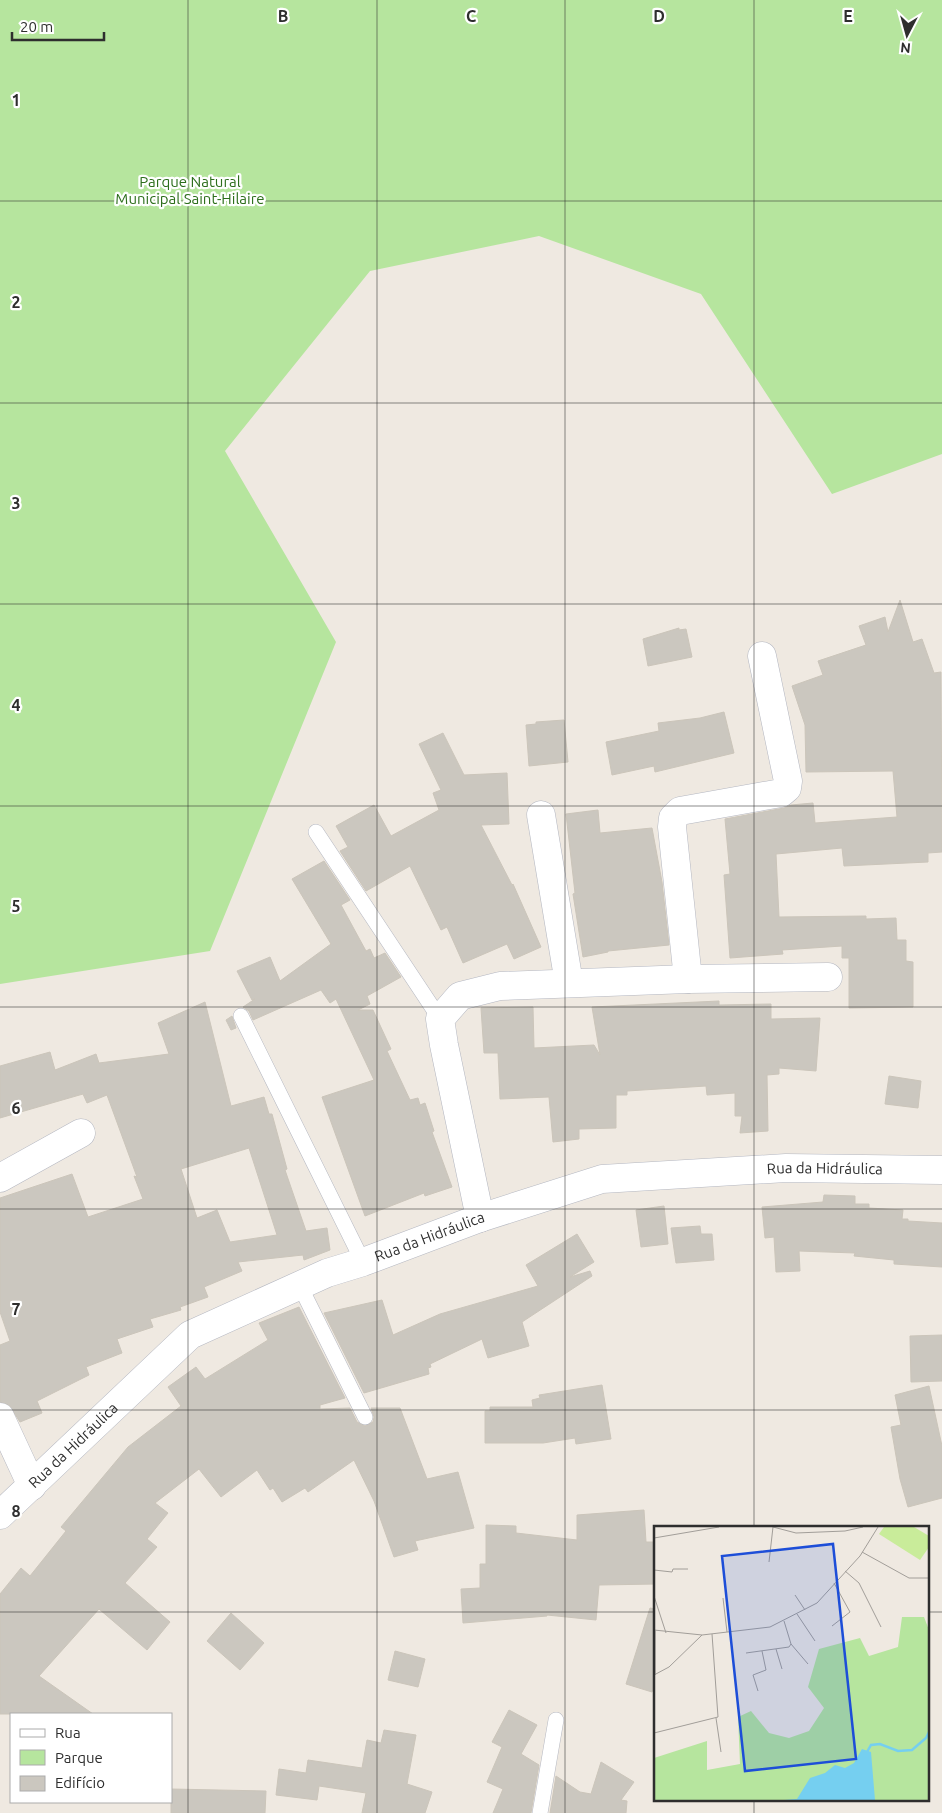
<svg xmlns="http://www.w3.org/2000/svg" width="942" height="1813" viewBox="0 0 942 1813" font-family="Ubuntu,sans-serif">
<style>
.green{fill:#b6e59e}
.building{fill:#cbc7bf;stroke:#cbc5ba;fill-rule:evenodd}
.lines{fill:none;stroke-linecap:round;stroke-linejoin:round}
.service-casing{stroke:#b4b7c1;stroke-width:16}
.minor-casing{stroke:#b4b7c1;stroke-width:29}
.service{stroke:#fff;stroke-width:15}
.minor{stroke:#fff;stroke-width:28}
.grid{fill:none;stroke:#2e2e2e;stroke-width:1;stroke-opacity:0.55}
.labels{text-anchor:middle;stroke-width:4.5;stroke-linejoin:round;paint-order:stroke}
.park-label{font-size:15px;fill:#2c6e1b;stroke:#fff}
.street-label{font-size:15px;fill:#2e2e2e;stroke:#fff}
.inset-river{fill:none;stroke:#75cff0;stroke-width:2.5}
.inset-road{fill:none;stroke:#a29e99;stroke-width:1}
.view{fill:#1d4ed8;fill-opacity:0.15;stroke:#1d4ed8;stroke-width:2.5}
.inset-edge{fill:none;stroke:#2e2e2e;stroke-width:2.5}
.grid-label{font-size:16px;text-anchor:middle;font-weight:bold;fill:#2e2e2e;stroke:#fff;stroke-width:4.5;stroke-linejoin:round;paint-order:stroke}
</style>
<rect width="100%" height="100%" fill="#efe9e1"/>
<polygon class="green" points="0,0 942,0 942,454 832,494 701,294 539,236 370,271 225,451 336,642 210,951 0,984"/>
<g class="building">
<polygon points="900,600 913,642 922,639 934,673 941,672 942,852 928,853 928,862 844,866 842,848 776,854 779,917 866,916 866,919 896,918 897,940 906,940 906,961 913,962 913,1007 849,1008 849,958 842,958 842,946 782,950 783,954 730,958 724,875 730,874 725,819 784,808 791,805 813,803 815,823 897,817 893,771 806,772 805,725 792,686 823,675 818,661 866,645 859,626 885,617 888,632"/>
<polygon points="679,628 679,630 686,629 692,657 648,666 643,639"/>
<polygon points="724,712 734,753 655,772 654,766 612,775 606,742 659,731 658,723 700,718"/>
<polygon points="564,720 568,762 529,766 526,725 536,724 536,722"/>
<polygon points="443,733 464,775 507,773 509,824 481,825 512,885 513,884 541,947 514,959 507,944 463,963 447,927 441,930 410,866 366,891 340,851 348,847 336,826 374,805 391,836 439,810 433,793 441,790 419,744"/>
<polygon points="598,810 600,833 652,828 662,882 669,945 608,951 608,952 583,957 573,894 575,893 566,814"/>
<polygon points="324,861 350,900 341,905 366,951 370,949 374,958 385,953 401,977 367,996 370,1004 358,1010 373,1010 391,1049 387,1051 410,1100 418,1098 420,1105 425,1103 434,1131 432,1132 452,1187 425,1196 424,1193 365,1216 322,1097 374,1080 336,999 330,1003 321,990 253,1020 249,1011 243,1007 255,999 252,1000 237,971 270,957 280,981 331,944 292,879"/>
<polygon points="719,1001 719,1005 771,1004 771,1019 820,1018 816,1071 779,1068 779,1074 767,1075 768,1131 740,1133 742,1116 735,1116 735,1093 707,1095 706,1086 627,1091 627,1095 616,1095 616,1128 579,1129 579,1139 553,1142 549,1097 500,1099 498,1053 484,1053 481,1008 533,1007 534,1048 594,1045 600,1055 592,1007"/>
<path d="M 205,1002 L 231,1106 L 264,1097 L 269,1114 L 272,1114 L 287,1169 L 285,1170 L 306,1231 L 327,1228 L 330,1250 L 304,1260 L 303,1255 L 238,1262 L 242,1271 L 204,1287 L 208,1297 L 180,1307 L 181,1310 L 150,1319 L 153,1327 L 117,1339 L 122,1353 L 86,1367 L 89,1375 L 37,1401 L 42,1413 L 20,1422 L 9,1405 L 0,1402 L 0,1345 L 10,1341 L 0,1312 L 0,1198 L 72,1174 L 88,1217 L 143,1199 L 134,1176 L 137,1177 L 107,1095 L 87,1103 L 83,1094 L 0,1118 L 0,1066 L 50,1052 L 55,1070 L 96,1054 L 99,1063 L 169,1054 L 158,1023 ZM 249,1148 L 277,1235 L 230,1242 L 217,1210 L 197,1218 L 181,1169 Z"/>
<polygon points="232,1016 236,1028 231,1030 226,1020"/>
<polygon points="889,1076 921,1081 918,1108 885,1104"/>
<polygon points="824,1195 855,1196 855,1204 869,1204 869,1208 903,1210 902,1219 908,1219 908,1221 942,1223 942,1267 894,1264 894,1260 854,1256 855,1253 799,1251 800,1271 776,1272 774,1237 765,1238 762,1207 823,1202"/>
<polygon points="664,1206 668,1244 641,1247 636,1210"/>
<polygon points="700,1226 701,1234 712,1234 714,1260 676,1263 671,1228"/>
<polygon points="577,1234 594,1262 570,1277 590,1271 592,1276 522,1322 529,1346 488,1358 482,1339 430,1364 431,1367 428,1368 429,1374 364,1393 324,1313 382,1300 393,1335 440,1314 538,1286 526,1265"/>
<polygon points="299,1307 345,1398 320,1405 320,1409 350,1408 357,1422 365,1426 373,1422 374,1417 371,1408 400,1408 427,1479 458,1472 474,1528 415,1541 418,1550 394,1557 374,1501 354,1460 308,1492 305,1488 282,1502 273,1488 270,1490 257,1470 221,1497 199,1469 155,1503 168,1513 147,1539 157,1547 125,1583 170,1622 147,1650 99,1609 39,1676 93,1714 0,1714 0,1594 21,1568 30,1576 66,1531 61,1527 128,1447 181,1406 168,1387 196,1367 205,1379 268,1340 259,1323"/>
<polygon points="942,1335 942,1381 911,1382 910,1336"/>
<polygon points="602,1385 611,1439 576,1444 575,1438 543,1443 485,1443 485,1411 490,1411 490,1407 533,1407 532,1400 540,1398 539,1395"/>
<polygon points="929,1386 942,1446 942,1498 908,1507 900,1479 891,1427 901,1425 895,1395"/>
<polygon points="644,1510 646,1542 656,1542 656,1584 599,1585 596,1620 547,1615 547,1616 463,1623 461,1589 480,1588 480,1564 486,1564 486,1525 516,1526 516,1533 577,1540 577,1515"/>
<polygon points="650,1608 656,1609 656,1678 652,1692 626,1684"/>
<polygon points="231,1613 264,1643 240,1670 207,1641"/>
<polygon points="395,1651 425,1659 418,1687 388,1680"/>
<polygon points="509,1710 537,1725 521,1754 539,1765 531,1813 493,1813 503,1789 487,1782 502,1747 492,1742"/>
<polygon points="384,1730 416,1735 407,1784 432,1792 425,1813 362,1813 366,1793 319,1786 317,1800 276,1795 279,1769 306,1773 308,1760 362,1768 367,1740 381,1743"/>
<polygon points="601,1762 634,1782 621,1800 627,1801 626,1813 550,1813 556,1776 580,1792 591,1794"/>
<polygon points="171,1789 266,1791 265,1813 171,1813"/>
</g>
<g class="lines">
<g class="service-casing">
<g id="service">
<polyline points="316,832 440,1019"/>
<polyline points="241,1016 363,1262"/>
<polyline points="299,1284 365,1417"/>
<polyline points="540,1813 556,1720"/>
</g>
</g>
<g class="minor-casing">
<g id="minor">
<polyline points="541,815 569,983"/>
<polyline points="688,979 672,827 673,818 680,811 781,793 787,788 788,781 762,656"/>
<polyline points="0,1178 81,1133"/>
<polyline points="480,1218 444,1045 440,1019 460,996 500,986 688,979 828,977"/>
<polyline points="0,1417 32,1486"/>
<path id="s1" d="M 0,1515 L 190,1335 L 327,1273 L 363,1262 L 480,1218 L 602,1179 L 786,1168 L 942,1170"/>
</g>
</g>
<use href="#service" class="service"/>
<use href="#minor" class="minor"/>
</g>
<path class="grid" d="M 188,0 L 188,1813M 377,0 L 377,1813M 565,0 L 565,1813M 754,0 L 754,1527M 0,201 L 942,201M 0,403 L 942,403M 0,604 L 942,604M 0,806 L 942,806M 0,1007 L 942,1007M 0,1209 L 942,1209M 0,1410 L 942,1410M 0,1612 L 656,1612M 928,1612 L 942,1612M 754,1799 L 754,1813"/>
<g class="labels">
<g class="park-label">
<text x="190" y="187">Parque Natural<tspan x="190" dy="17">Municipal Saint-Hilaire</tspan></text>
</g>
<g class="street-label">
<text dy="5" stroke="none"><textPath href="#s1" startOffset="926">Rua da Hidráulica</textPath></text>
<text dy="5" stroke="none"><textPath href="#s1" startOffset="521">Rua da Hidráulica</textPath></text>
<text dy="5" stroke="none"><textPath href="#s1" startOffset="101">Rua da Hidráulica</textPath></text>
</g>
</g>
<g transform="translate(654 1526)">
<rect width="275" height="275" fill="#efe9e1"/>
<path d="M 248,91 L 270,91 L 275,104 L 275,274 L 0,274 L 0,232 L 53,215 L 53,244 L 86,238 L 84,191 L 97,185 L 115,207 L 135,212 L 155,205 L 170,182 L 154,161 L 165,123 L 206,112 L 215,130 L 244,121 Z" fill="#b6e59e"/>
<path d="M 230,1 L 260,1 L 275,10 L 275,21 L 266,34 L 225,8 Z" fill="#c9ec9a"/>
<path d="M 208,223 L 217,226 L 221,274 L 130,274 L 143,273 L 156,252 L 171,247 L 181,239 L 191,242 L 200,237 Z" fill="#75cff0"/>
<path class="inset-river" d="M 213,226 L 217,219 L 226,218 L 244,225 L 258,224 L 272,212 L 275,206"/>
<path class="inset-road" d="M 119,1 L 142,7 L 191,5 L 209,1M 0,12 L 65,1M 208,26 L 255,52 L 275,52M 115,36 L 119,1M 0,44 L 18,46 L 19,43 L 34,43M 191,45 L 205,57 L 227,101M 141,69 L 151,84M 0,70 L 12,107M 69,72 L 73,106M 143,88 L 161,115M 178,100 L 196,86 L 180,57M 0,104 L 48,109M 1,105 L 1,149M 137,118 L 154,138M 122,123 L 128,143M 92,127 L 135,121 L 137,118 L 130,95M 0,149 L 15,141 L 48,109 L 116,101 L 163,77 L 206,30 L 224,1M 104,165 L 99,149 L 112,144 L 108,125M 62,192 L 67,226M 0,207 L 64,191 L 58,108"/>
<path class="view" d="M 179,18 L 202,233 L 91,245 L 68,30 Z"/>
<rect width="275" height="275" class="inset-edge"/>
</g>
<g class="grid-label">
<text x="283" y="22">B</text>
<text x="471" y="22">C</text>
<text x="659" y="22">D</text>
<text x="848" y="22">E</text>
<text x="16" y="106">1</text>
<text x="16" y="308">2</text>
<text x="16" y="509">3</text>
<text x="16" y="711">4</text>
<text x="16" y="912">5</text>
<text x="16" y="1114">6</text>
<text x="16" y="1315">7</text>
<text x="16" y="1517">8</text>
</g>
<rect x="10" y="1713" width="162" height="90" fill="#ffffff" stroke="#ababab"/>
<rect x="20" y="1729" width="25" height="8" fill="#ffffff" stroke="#ababab"/>
<text x="55" y="1738" font-size="15" fill="#2e2e2e">Rua</text>
<rect x="20" y="1750" width="25" height="15" fill="#b6e59e" stroke="#ababab"/>
<text x="55" y="1763" font-size="15" fill="#2e2e2e">Parque</text>
<rect x="20" y="1776" width="25" height="15" fill="#cbc7bf" stroke="#ababab"/>
<text x="55" y="1788" font-size="15" fill="#2e2e2e">Edifício</text>
<g transform="translate(907 35) rotate(186)" stroke="#ffffff" stroke-width="4" paint-order="stroke">
<path d="M0-4L9 19L0 12L-9 19Z" fill="#2e2e2e"/>
<text y="-8" font-size="14" font-weight="bold" text-anchor="middle" fill="#2e2e2e">N</text>
</g>
<path d="M12 32v8h92v-8" fill="none" stroke="#2e2e2e" stroke-width="2.5"/>
<text x="20" y="32" font-size="15" fill="#2e2e2e" stroke="#ffffff" stroke-width="4" paint-order="stroke">20 m</text>
</svg>
